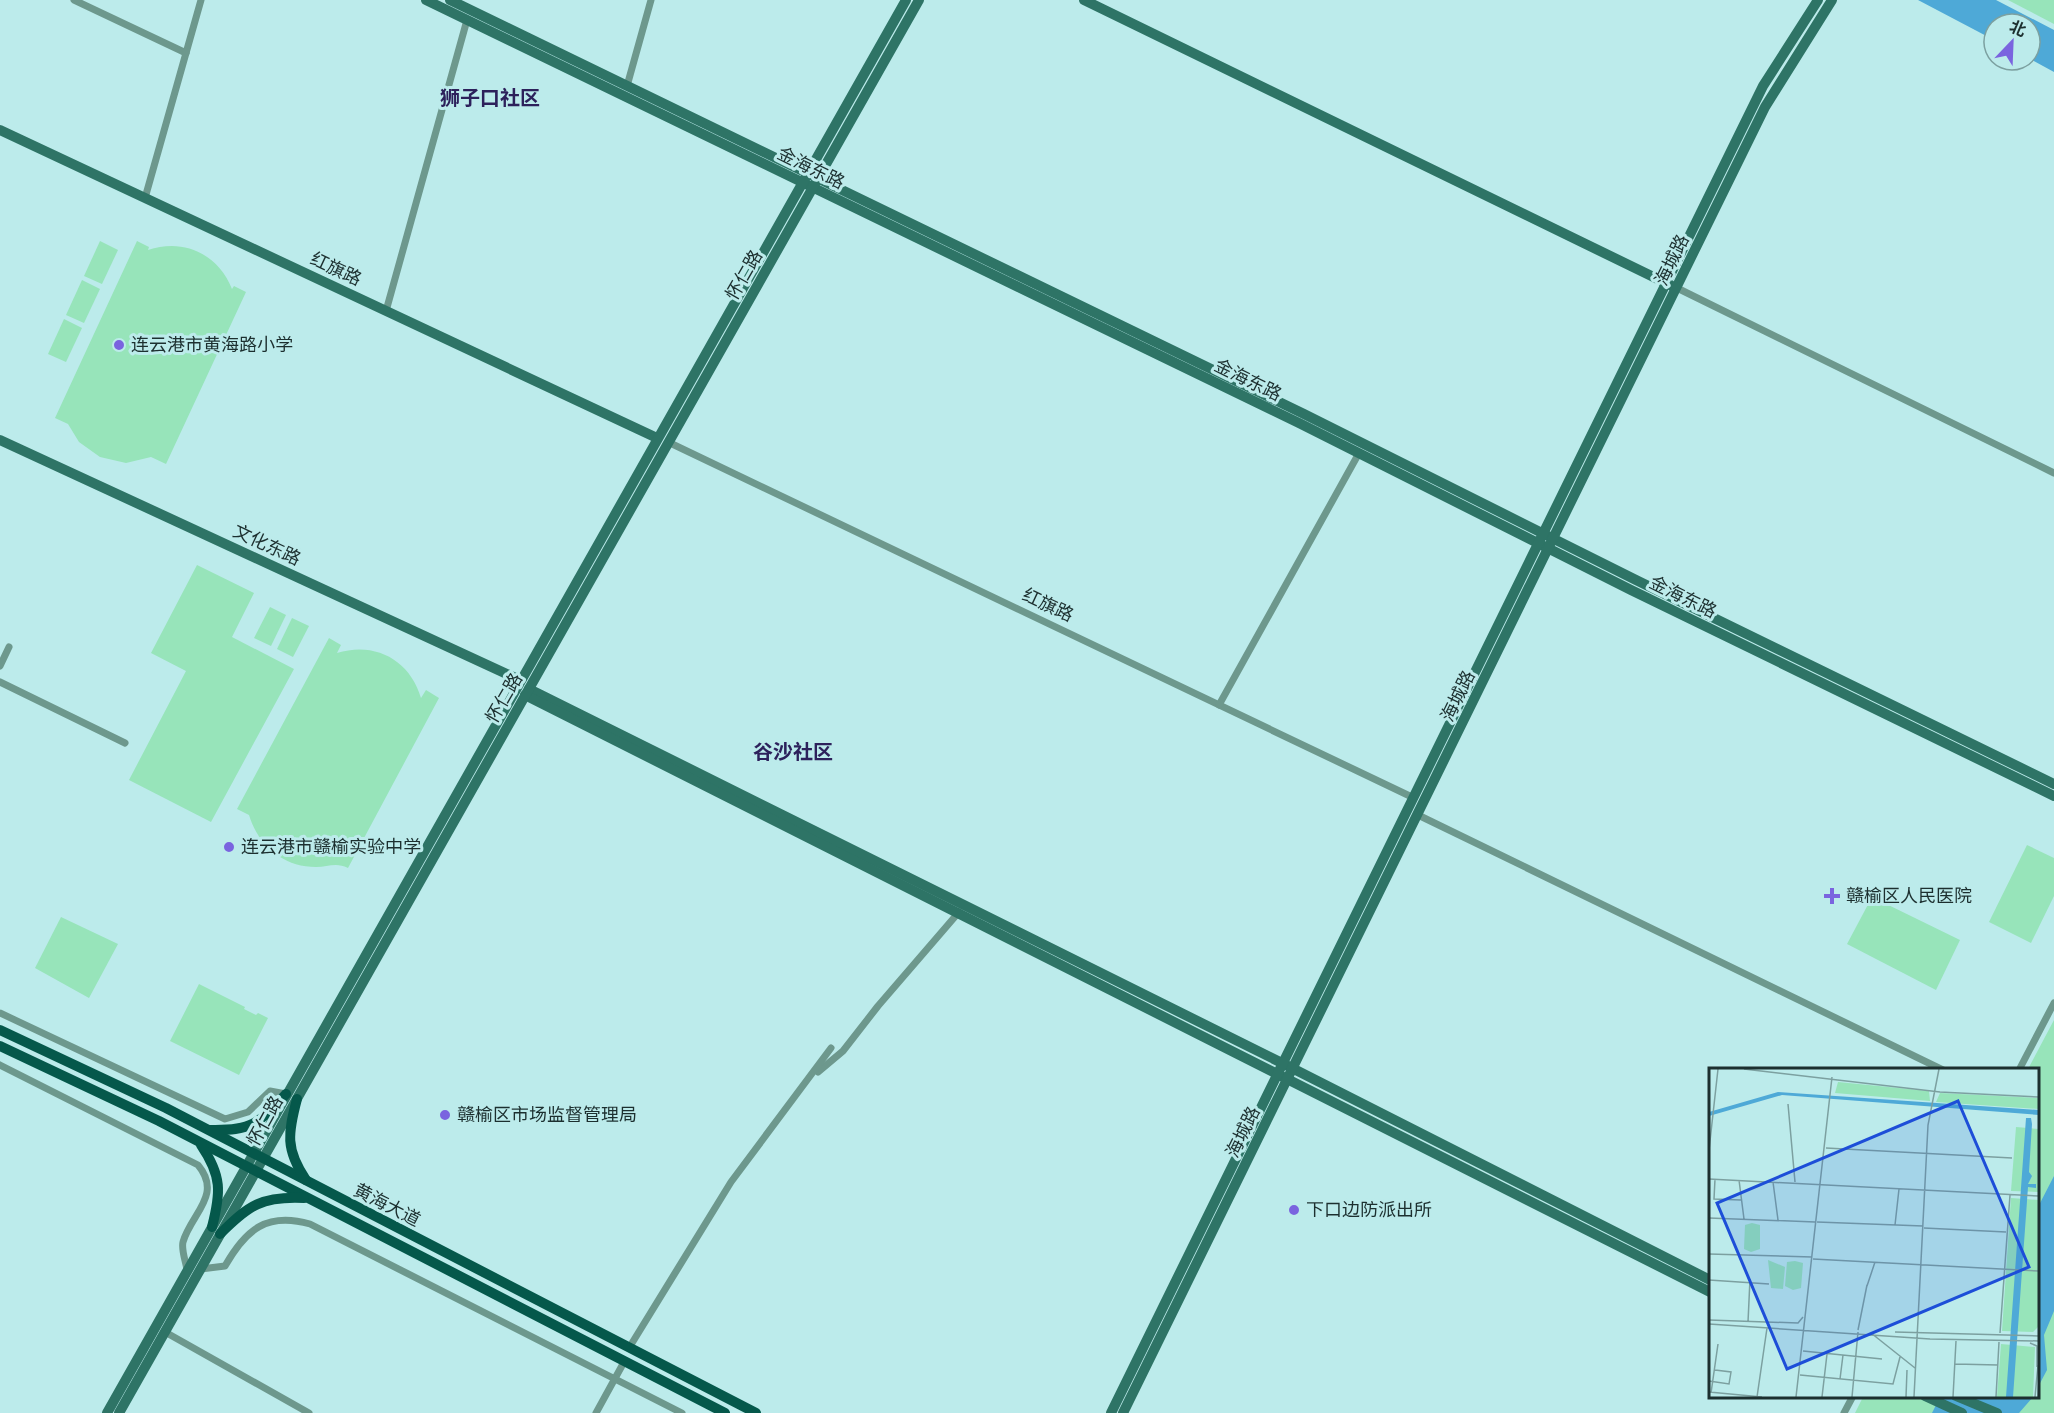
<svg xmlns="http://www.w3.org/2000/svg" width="2054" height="1413" viewBox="0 0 2054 1413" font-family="'Asap Condensed','Noto Sans SC',sans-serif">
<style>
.green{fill:#97e4ba}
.water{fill:#4ea9d7}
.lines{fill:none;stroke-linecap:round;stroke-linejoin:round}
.street{stroke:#6d988d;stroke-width:7}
.secondary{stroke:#2e7466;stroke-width:10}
.primary{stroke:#05584b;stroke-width:10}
.poi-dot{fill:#7a64df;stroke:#bcebeb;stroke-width:2}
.labels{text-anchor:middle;stroke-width:6;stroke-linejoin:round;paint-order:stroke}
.street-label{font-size:18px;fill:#1c2f2f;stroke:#bcebeb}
.poi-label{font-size:18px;fill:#1c2f2f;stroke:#bcebeb;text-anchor:start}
.neighbourhood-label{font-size:20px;font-weight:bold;fill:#2d215b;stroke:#bcebeb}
.inset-road{fill:none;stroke:#7ca0a0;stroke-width:1.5}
.view{fill:#1d4ed8;fill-opacity:0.15;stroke:#1d4ed8;stroke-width:3}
.inset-edge{fill:none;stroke:#1c2f2f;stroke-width:3}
</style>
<rect width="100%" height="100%" fill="#bcebeb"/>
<g class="green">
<polygon points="2008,0 2054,0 2054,24"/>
<polygon points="100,241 118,250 102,284 84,276"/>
<path d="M 137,241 L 149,247 L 148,250 C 184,238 218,254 232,289 L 234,286 L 246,292 L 166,464 L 151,457 L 126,463 L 100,457 L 79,442 L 68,424 L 55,418 Z"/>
<polygon points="82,280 100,289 84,323 66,315"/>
<polygon points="64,319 82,328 66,362 48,354"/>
<polygon points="197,565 254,593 232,637 294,669 211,822 129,780 186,671 151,653"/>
<polygon points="270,607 286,615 271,646 254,638"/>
<polygon points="292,618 309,626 293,657 277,649"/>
<path d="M 329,638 L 341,645 L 337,653 C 375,641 410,660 421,698 L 426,690 L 439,698 L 348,868 C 336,862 328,867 316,867 C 283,867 258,845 249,815 L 237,809 Z"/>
<polygon points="2027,845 2054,858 2054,896 2031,943 1989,922"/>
<polygon points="1872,897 1960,940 1936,990 1847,944"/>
<polygon points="61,917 118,944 89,998 35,968"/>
<polygon points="199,984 245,1007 244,1009 256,1015 258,1013 268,1018 239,1075 170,1041"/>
<polygon points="2054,1020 2054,1413 1855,1413 1863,1397 2038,1396 2038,1070 2028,1069"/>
</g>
<g class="water">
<polygon points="1918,0 1996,0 2054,30 2054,72 2030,59 2030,24 1994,24 1994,40"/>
<polygon points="2054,1176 2054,1311 2044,1335 2047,1370 2038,1387 2038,1207"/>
<polygon points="1940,1397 2033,1397 2019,1413 1932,1413"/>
</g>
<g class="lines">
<g class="street">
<polyline points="74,0 186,53"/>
<polyline points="627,86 651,0"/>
<polyline points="145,198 201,0"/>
<polyline points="1677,288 2054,473"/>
<polyline points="386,311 467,20"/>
<polyline points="668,442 1414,798"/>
<polyline points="0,666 9,647"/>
<polyline points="0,682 125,743"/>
<polyline points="1219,705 1359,453"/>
<polyline points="1418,815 1943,1070"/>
<polyline points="0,1013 225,1119 248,1112 270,1091 286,1094"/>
<path d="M 0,1065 L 198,1165 C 223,1195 191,1214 183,1242 C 181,1250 186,1262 187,1270"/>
<polyline points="2019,1070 2054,1003"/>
<polyline points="818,1072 843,1051 878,1006 959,912"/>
<path d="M 201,1269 L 225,1266 C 246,1229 267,1212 310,1224 L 682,1413"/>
<polyline points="165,1332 309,1413"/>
<polyline points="629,1348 731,1182 831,1048"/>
<polyline points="596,1413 624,1362"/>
<polyline points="1844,1413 1853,1396"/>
</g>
<g class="secondary">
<polyline points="426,0 1299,423 1631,590 2054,796"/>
<polyline points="450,0 1304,414 1636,580 2054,784"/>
<polyline points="1084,0 1672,286"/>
<polyline points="0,130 657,438"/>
<polyline points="0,440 520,680"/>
<polyline points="529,689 1284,1064 1710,1280"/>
<polyline points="525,695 1710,1292"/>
<polyline points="1925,1396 1962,1413"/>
<polyline points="1956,1396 1997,1413"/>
<polyline points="107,1413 906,0"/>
<polyline points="119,1413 919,0"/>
<polyline points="1111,1413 1763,86 1818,0"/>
<polyline points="1123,1413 1765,107 1832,0"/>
</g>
<g class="primary">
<polyline points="0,1030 166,1108 756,1413"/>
<polyline points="0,1046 159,1121 725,1413"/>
<path d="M 297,1099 C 288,1133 285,1149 306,1180"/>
<path d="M 210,1130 C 252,1131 258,1124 286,1094"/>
<path d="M 201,1145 C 222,1176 221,1192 212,1227"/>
<path d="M 220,1234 C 249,1205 262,1196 304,1198"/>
</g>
</g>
<g class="poi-dot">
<circle cx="119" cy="345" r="6"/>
<circle cx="229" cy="847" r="6"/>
<path d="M1829 887h6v6h6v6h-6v6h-6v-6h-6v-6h6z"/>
<circle cx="445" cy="1115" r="6"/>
<circle cx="1294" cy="1210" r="6"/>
</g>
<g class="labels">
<g class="street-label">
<text transform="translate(811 168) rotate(26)" y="6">金海东路</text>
<text transform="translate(1672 260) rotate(-64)" y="6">海城路</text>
<text transform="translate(336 269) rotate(25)" y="6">红旗路</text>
<text transform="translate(744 275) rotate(-60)" y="6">怀仁路</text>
<text transform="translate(1248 380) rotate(26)" y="6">金海东路</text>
<text transform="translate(267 545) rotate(25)" y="6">文化东路</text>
<text transform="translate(1683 597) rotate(26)" y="6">金海东路</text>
<text transform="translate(1048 605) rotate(25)" y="6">红旗路</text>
<text transform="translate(1458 696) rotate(-64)" y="6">海城路</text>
<text transform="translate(504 698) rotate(-60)" y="6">怀仁路</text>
<text transform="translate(265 1121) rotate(-61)" y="6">怀仁路</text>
<text transform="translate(1243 1132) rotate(-64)" y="6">海城路</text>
<text transform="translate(387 1205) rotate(27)" y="6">黄海大道</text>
</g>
<g class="poi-label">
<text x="131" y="351">连云港市黄海路小学</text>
<text x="241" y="853">连云港市赣榆实验中学</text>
<text x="1846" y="902">赣榆区人民医院</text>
<text x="457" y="1121">赣榆区市场监督管理局</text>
<text x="1306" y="1216">下口边防派出所</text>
</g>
<g class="neighbourhood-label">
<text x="490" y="105">狮子口社区</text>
<text x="793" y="759">谷沙社区</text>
</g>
</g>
<g transform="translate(1709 1068)">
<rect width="330" height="330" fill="#bcebeb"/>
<path d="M 129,14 L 220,23 L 221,33 L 126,25 ZM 231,25 L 330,30 L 330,41 L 227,34 ZM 307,59 L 330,61 L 330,124 L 302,123 ZM 302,130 L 330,132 L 330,244 L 329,259 L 324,264 L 293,263 ZM 43,155 L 51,157 L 51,181 L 42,184 L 35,181 L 36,157 ZM 59,192 L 76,199 L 74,221 L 62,220 ZM 86,193 L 94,195 L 92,220 L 84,222 L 76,218 L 78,194 ZM 292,276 L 326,279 L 324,329 L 288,329 Z" fill="#97e4ba"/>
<path d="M 69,24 L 330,42 L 330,47 L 73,27 L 0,48 L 0,44 ZM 317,50 L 322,50 L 323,56 L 320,104 L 323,108 L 319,116 L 327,116 L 327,120 L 319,119 L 304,329 L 297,329 Z" fill="#4ea9d7"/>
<path class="inset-road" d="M 35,1 L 231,24 L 330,29M 79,36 L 86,114M 117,80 L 303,90M 0,82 L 9,1M 0,111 L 330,128M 6,111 L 5,131 L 32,132M 30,112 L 35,151M 64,114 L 69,152M 0,150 L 106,154M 108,154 L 214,158M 186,157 L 190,121M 215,160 L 297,164M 0,186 L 103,189M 104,191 L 330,203M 0,212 L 60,216M 158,218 L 166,194M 0,252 L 89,255 L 94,249M 39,254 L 41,211M 0,256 L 221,271 L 330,273M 149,262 L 158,217M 186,264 L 330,268M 162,265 L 206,300M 291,265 L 301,127M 321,275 L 328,278 L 328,299M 94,283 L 173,291M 246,296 L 289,297M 91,307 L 184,316 L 191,289M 131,311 L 134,287M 0,313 L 20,316 L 22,304 L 6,302M 0,324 L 53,329M 2,325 L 9,276M 48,329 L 58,260M 87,329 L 123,9M 113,329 L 118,286M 143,329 L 149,264M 197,329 L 198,302M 205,329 L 219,57 L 230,1M 244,329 L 247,273M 287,329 L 290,274M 326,329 L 329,297M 329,329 L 330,311"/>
<path class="view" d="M 249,33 L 320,199 L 78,301 L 8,135 Z"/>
<rect width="330" height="330" class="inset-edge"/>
</g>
<g transform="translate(2012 42) rotate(23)"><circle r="28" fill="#bcebeb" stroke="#7ca0a0" stroke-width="1.5"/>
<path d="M0-4.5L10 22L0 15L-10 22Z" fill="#7a64df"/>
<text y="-9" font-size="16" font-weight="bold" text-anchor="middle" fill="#1c2f2f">北</text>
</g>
</svg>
